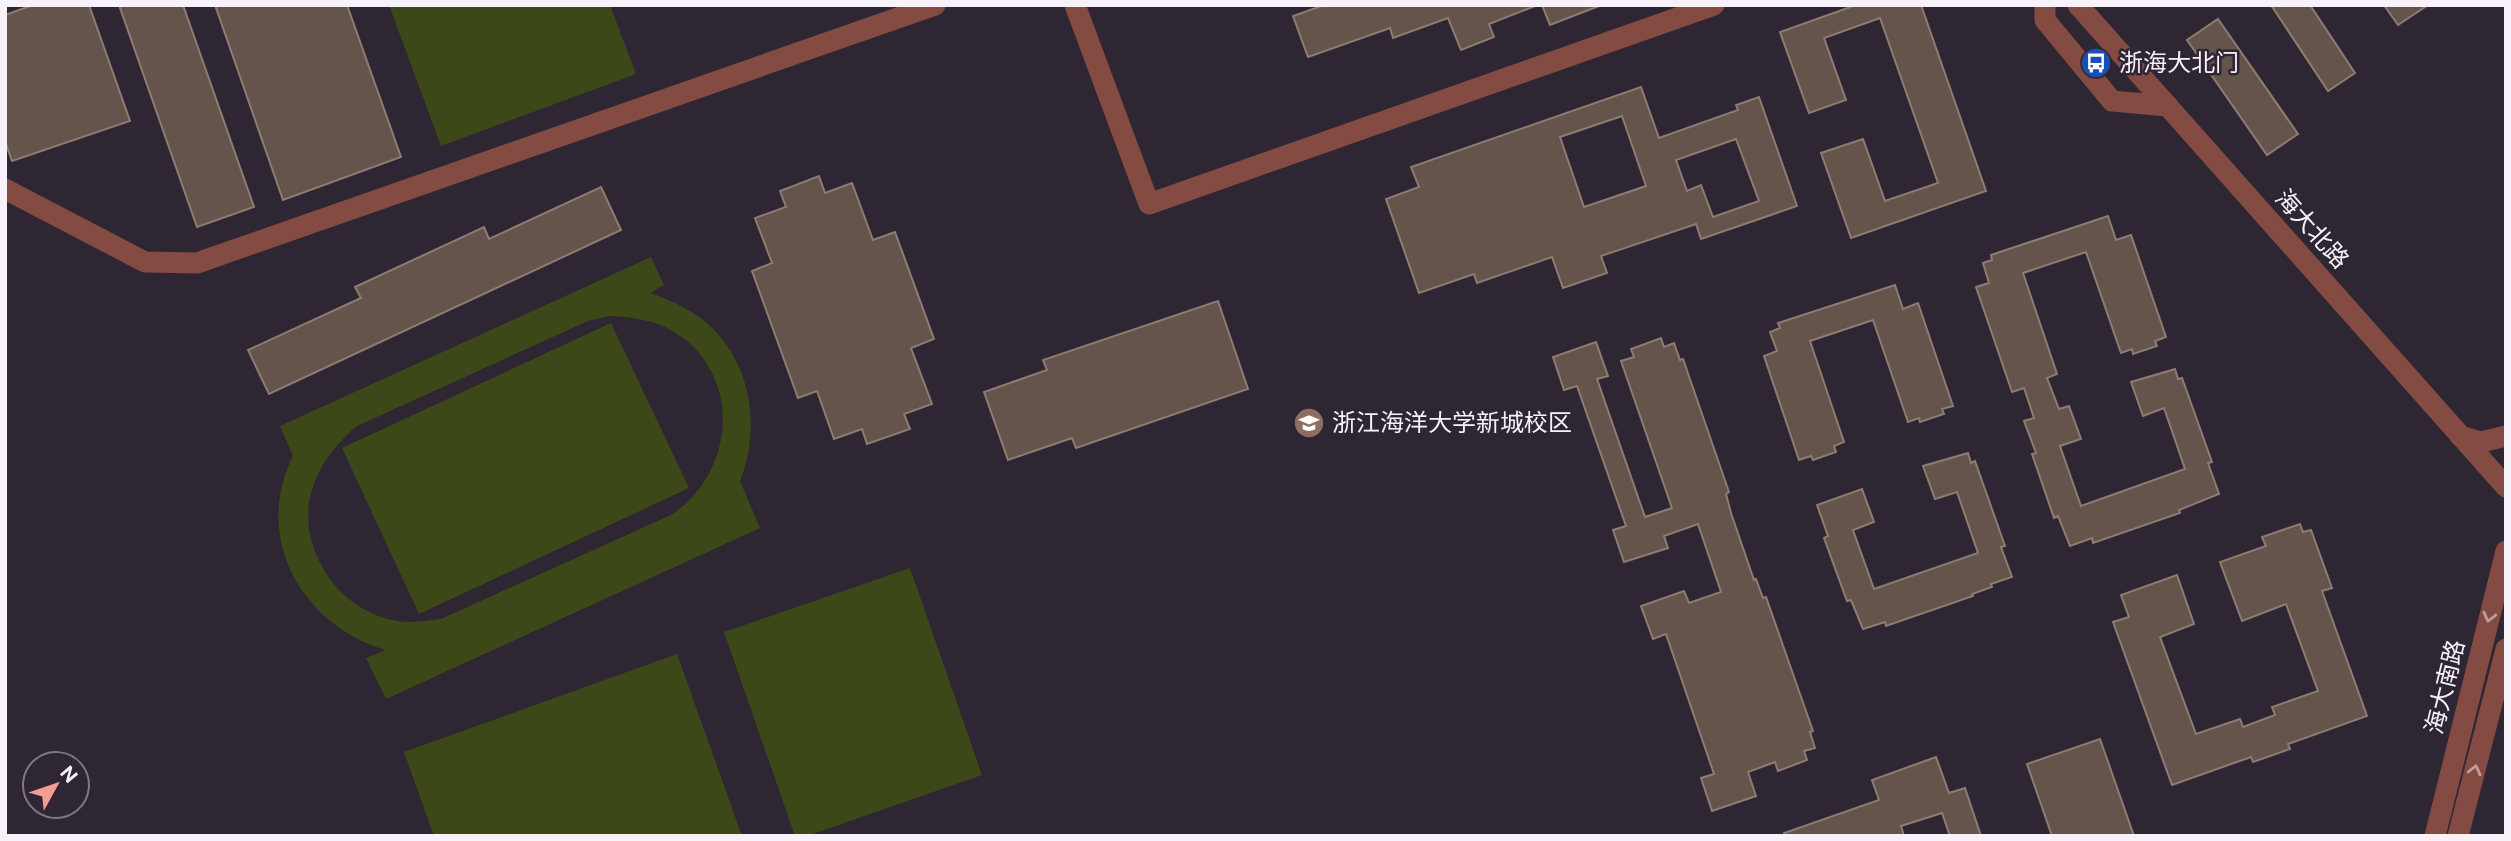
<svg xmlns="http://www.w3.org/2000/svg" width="2511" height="841" viewBox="0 0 2511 841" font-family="'Public Sans','Noto Sans SC',sans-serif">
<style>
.green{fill:#3d4818;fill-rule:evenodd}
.building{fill:#65544c;stroke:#8e7c73;stroke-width:2;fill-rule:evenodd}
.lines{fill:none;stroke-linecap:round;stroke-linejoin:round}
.minor{stroke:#834b42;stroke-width:21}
.oneway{stroke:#bd9e9e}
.labels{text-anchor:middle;stroke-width:5;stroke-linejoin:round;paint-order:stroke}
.poi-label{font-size:24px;fill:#f7f1fa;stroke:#2f2633;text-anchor:start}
.street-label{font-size:24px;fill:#f7f1fa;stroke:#2f2633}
</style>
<rect width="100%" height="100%" fill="#2f2633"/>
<g class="green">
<polygon points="389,5 610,5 636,74 441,146"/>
<path d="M 651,257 L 664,285 L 650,293 C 664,298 677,303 690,311 C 748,346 764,420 740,481 L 760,528 L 386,699 L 366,658 L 386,650 C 302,625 252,538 293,456 L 280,426 ZM 610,316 C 628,317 646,319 663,326 C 742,363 740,467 673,514 L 441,619 C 425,621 408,624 392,620 C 368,615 344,599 330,579 C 291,524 307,468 357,426 L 588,321 Z"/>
<polygon points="611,323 689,488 419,614 342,448"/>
<polygon points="910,568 982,775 807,836 795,836 724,632"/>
<polygon points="677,654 742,836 434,836 404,752"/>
</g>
<g class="building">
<polygon points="33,5 89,5 130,121 12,161 5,141 5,15"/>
<polygon points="119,5 183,5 254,207 197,227"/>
<polygon points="215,5 347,5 401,157 283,200"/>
<polygon points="1324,5 1535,5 1535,6 1489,24 1494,37 1461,50 1448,18 1393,38 1390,28 1308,57 1293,16"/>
<polygon points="1542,5 1599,5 1599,6 1550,25"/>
<polygon points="1856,5 1921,5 1986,191 1851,238 1821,153 1863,139 1885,201 1938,183 1880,18 1824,38 1846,100 1809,113 1780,32"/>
<polygon points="2271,5 2310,5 2355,73 2328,91"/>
<polygon points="2384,5 2428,5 2398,25"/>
<polygon points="2218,19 2298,134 2267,155 2187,40"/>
<path d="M 1641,87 L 1659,138 L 1738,110 L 1736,105 L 1759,97 L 1797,206 L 1701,239 L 1696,224 L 1601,256 L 1607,273 L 1563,288 L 1552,257 L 1477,283 L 1474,274 L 1419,293 L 1386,199 L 1419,187 L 1411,167 ZM 1622,116 L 1646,186 L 1584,207 L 1560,137 ZM 1736,139 L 1759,201 L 1713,217 L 1701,185 L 1687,191 L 1676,160 Z"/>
<polygon points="819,176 825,193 852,183 873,240 895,232 934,339 911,348 932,404 904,414 910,429 867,444 862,429 834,439 817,391 798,398 752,271 772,263 755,218 786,207 780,191"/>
<polygon points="601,187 621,230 269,394 248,350 361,298 355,287 484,227 489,239"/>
<polygon points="2108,216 2116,240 2131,235 2166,337 2155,341 2157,346 2133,354 2132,349 2121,353 2086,252 2023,273 2057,374 2047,378 2059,409 2069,406 2081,439 2060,446 2081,506 2185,469 2164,408 2143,416 2131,382 2175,369 2178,379 2182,378 2212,462 2208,463 2219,494 2179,510 2180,513 2093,543 2092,538 2070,546 2058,516 2054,518 2032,454 2036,453 2024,421 2034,418 2024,388 2012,392 1976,287 1989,283 1983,263 1992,260 1991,255"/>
<polygon points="1895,285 1903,309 1918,303 1953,406 1942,409 1944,414 1920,422 1919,418 1908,422 1873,320 1810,341 1844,442 1834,446 1836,452 1813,460 1811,456 1799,460 1764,356 1777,351 1770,332 1780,328 1778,323"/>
<polygon points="1218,301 1248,389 1076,448 1072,438 1008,460 984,392 1047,370 1043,360"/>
<polygon points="1661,338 1664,347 1674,343 1680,360 1683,359 1729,492 1726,494 1731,513 1754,580 1756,579 1763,598 1766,597 1813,731 1810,732 1815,748 1804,751 1807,760 1778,771 1775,762 1748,772 1756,796 1712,811 1701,778 1714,774 1666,634 1653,639 1641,606 1684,591 1689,603 1721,592 1698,524 1664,536 1668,548 1624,562 1613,530 1626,526 1577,386 1564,390 1553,357 1596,342 1608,376 1597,379 1645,517 1672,508 1621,361 1634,357 1631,349"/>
<polygon points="1968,453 1971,463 1975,461 2005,546 2001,547 2012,577 1991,584 1992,587 1972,594 1973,596 1886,626 1885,622 1863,629 1851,600 1847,601 1824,538 1828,536 1817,505 1862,489 1874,522 1853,530 1874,589 1978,553 1957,492 1935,499 1923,466"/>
<polygon points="2300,524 2303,532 2311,530 2332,588 2322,591 2367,716 2288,744 2290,749 2253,762 2251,757 2172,785 2113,622 2129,617 2121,595 2177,575 2194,624 2160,637 2196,734 2240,719 2243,727 2275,715 2272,707 2318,691 2286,604 2242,621 2220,562 2266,546 2262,537"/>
<polygon points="2100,739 2134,836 2052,836 2027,764"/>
<polygon points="1936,757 1949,793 1965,788 1981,836 1950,836 1942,813 1901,826 1904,836 1785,836 1784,833 1879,800 1872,780"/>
</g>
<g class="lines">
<g class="minor">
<polyline points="1075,5 1149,204 1714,5"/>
<polyline points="2045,5 2045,20 2112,101 2168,106"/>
<polyline points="2078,5 2506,487"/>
<polyline points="5,189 145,262 197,263 935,5"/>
<polyline points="2460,436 2481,442 2506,436"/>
<polyline points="2435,836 2506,551"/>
<polyline points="2458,836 2506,649"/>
</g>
</g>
<defs><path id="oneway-chevron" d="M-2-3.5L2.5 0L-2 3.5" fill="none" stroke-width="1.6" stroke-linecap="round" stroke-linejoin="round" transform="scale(1.75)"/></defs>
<g class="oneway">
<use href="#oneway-chevron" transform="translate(2489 617) rotate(104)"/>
<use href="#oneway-chevron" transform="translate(2475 770) rotate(-76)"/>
</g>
<defs>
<g id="bus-disc" transform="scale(1.575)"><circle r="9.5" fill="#1a4fb4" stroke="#2f2633"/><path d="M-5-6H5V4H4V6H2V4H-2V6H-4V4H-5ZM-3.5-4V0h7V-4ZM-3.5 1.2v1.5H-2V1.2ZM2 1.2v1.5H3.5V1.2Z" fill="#fff"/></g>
<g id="university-disc" transform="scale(1.575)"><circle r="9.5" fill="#8d6e63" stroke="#2f2633"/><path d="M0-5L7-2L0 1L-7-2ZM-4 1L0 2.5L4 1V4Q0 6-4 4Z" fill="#fff"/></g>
</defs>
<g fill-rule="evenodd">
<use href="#bus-disc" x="2096" y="63"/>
<use href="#university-disc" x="1309" y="423"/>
</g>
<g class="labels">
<g class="poi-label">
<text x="2119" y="71">浙海大北门</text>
<text x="1332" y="431">浙江海洋大学新城校区</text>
</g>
<g class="street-label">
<text transform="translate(2312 229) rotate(48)" y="8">海大北路</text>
<text transform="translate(2445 687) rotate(-76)" y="8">海大南路</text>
</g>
</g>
<rect width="2511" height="841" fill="none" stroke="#f7f1fa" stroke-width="14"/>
<g transform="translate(56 785) rotate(50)"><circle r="33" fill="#2f2633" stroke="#7f7783" stroke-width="2"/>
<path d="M0-5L12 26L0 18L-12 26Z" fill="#f59c91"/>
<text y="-10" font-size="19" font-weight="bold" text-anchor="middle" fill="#f7f1fa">N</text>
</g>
</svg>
